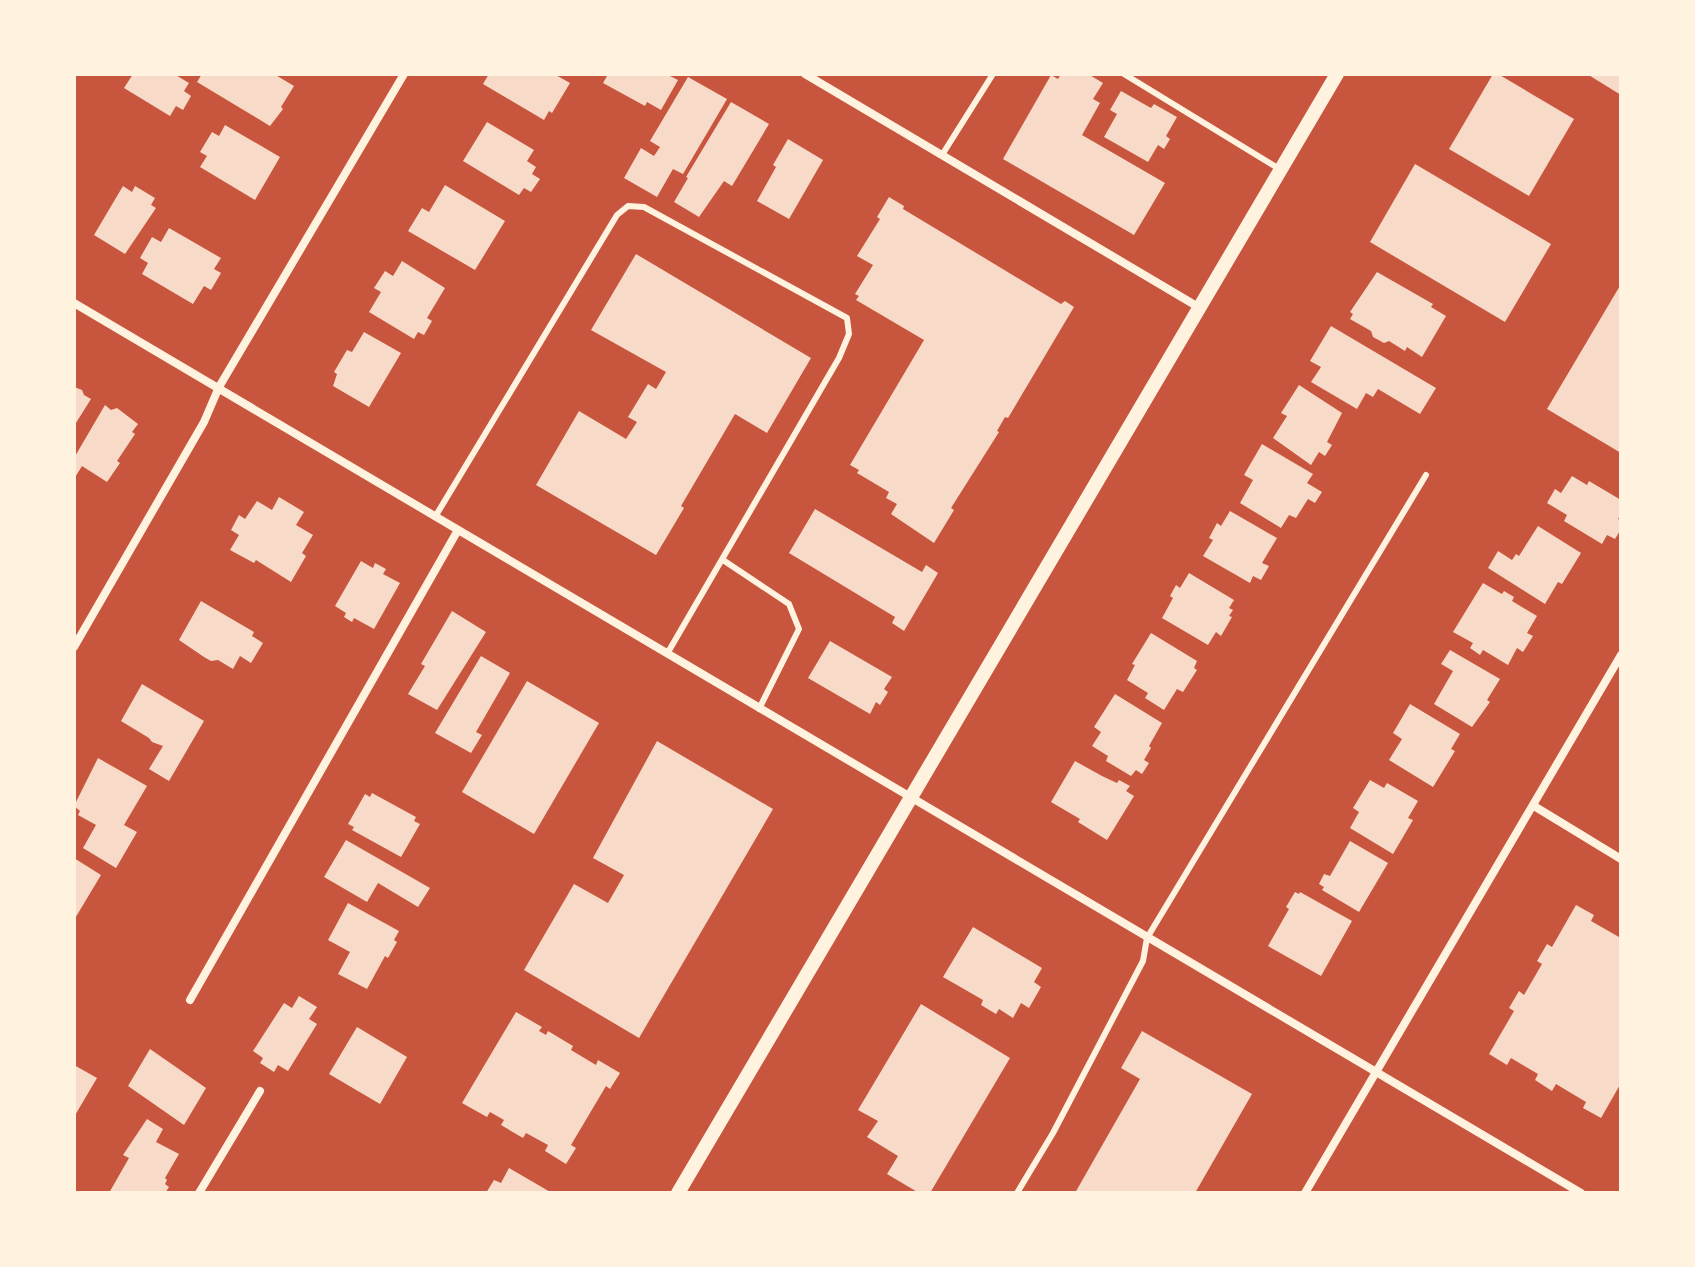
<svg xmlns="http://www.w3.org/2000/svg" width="1695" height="1267" viewBox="0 0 1695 1267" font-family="'Source Serif 4',serif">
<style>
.building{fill:#f7dbc8}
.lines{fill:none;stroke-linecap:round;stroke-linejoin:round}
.service{stroke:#fff3e0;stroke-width:6}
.minor{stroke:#fff3e0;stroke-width:8}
.tertiary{stroke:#fff3e0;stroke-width:14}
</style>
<rect width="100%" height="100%" fill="#c8553d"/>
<g class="building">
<polygon points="133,74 174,74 189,83 184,91 191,96 183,110 176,106 170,116 124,88"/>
<polygon points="202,74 274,74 294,86 281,107 283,109 270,126 197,82"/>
<polygon points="489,74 554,74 570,83 552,113 549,111 544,120 483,84"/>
<polygon points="603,74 666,74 678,80 661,110 647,102 645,106 603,83 607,76"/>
<polygon points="1061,74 1088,74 1103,83 1093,99 1100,103 1082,135 1165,183 1134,235 1003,159 1051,75 1058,79"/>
<polygon points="1493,74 1498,74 1574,119 1529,196 1449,149"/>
<polygon points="1587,74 1621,74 1621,95"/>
<polygon points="688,77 727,99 683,174 673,169 657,197 624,178 641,148 654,156 660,147 650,141"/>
<polygon points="1121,91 1151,108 1154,104 1177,117 1166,136 1170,139 1164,149 1158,145 1148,162 1104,137 1117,114 1110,110"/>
<polygon points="731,102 769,124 732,186 724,181 699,217 674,202 688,178 686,177"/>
<polygon points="487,122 534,150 527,161 536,167 532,174 540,179 531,192 524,188 519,195 463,161"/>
<polygon points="225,125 280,157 255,200 200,167 207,156 200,152 212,132 219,136"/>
<polygon points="788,139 823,160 789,219 757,201 776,167 773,165"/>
<polygon points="1415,164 1551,244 1505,322 1370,242"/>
<polygon points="445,185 505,221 475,270 408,231 422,208 429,212"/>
<polygon points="123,186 132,192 135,186 155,198 151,205 156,208 125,254 94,235"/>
<polygon points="889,197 904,206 903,209 1061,304 1065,301 1074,307 1008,418 1005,417 997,431 999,432 951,508 954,510 934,543 891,514 897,504 886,498 889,492 857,473 859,470 850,465 924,340 856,300 859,296 855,294 873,265 857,256 880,219 877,217"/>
<polygon points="169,228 221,258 214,269 221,273 211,290 204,286 193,304 142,274 148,263 140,258 152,237 161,242"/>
<polygon points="636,254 811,358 767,433 735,414 681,506 684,508 656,555 536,485 579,411 626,439 637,422 628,417 648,384 656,389 666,372 591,330"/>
<polygon points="402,261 445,288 427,318 432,321 424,335 418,332 414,339 369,312 381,292 374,288 385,271 393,276"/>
<polygon points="1377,272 1433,304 1431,307 1446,316 1422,357 1407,347 1405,351 1389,341 1384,343 1373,337 1371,331 1350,319 1353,314 1350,312"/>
<polygon points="1621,284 1621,453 1547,409"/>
<polygon points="1331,326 1436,388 1420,414 1378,389 1373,397 1366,393 1357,409 1311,382 1321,367 1310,361"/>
<polygon points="364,332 401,353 369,407 333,386 337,374 334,372 347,350 352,352"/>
<polygon points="1299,385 1342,413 1327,442 1332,445 1325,456 1319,452 1311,465 1273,438 1287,416 1281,413"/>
<polygon points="74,387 82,390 84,395 91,399 74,426"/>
<polygon points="105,405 111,410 117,408 138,424 132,432 135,434 117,461 120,463 107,482 82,466 74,479 74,458"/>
<polygon points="1262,444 1313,474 1307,483 1322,492 1315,503 1308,499 1296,518 1289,515 1281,528 1240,503 1253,480 1244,475"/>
<polygon points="1572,476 1587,485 1589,481 1621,500 1621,514 1618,519 1621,521 1621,529 1615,539 1607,535 1602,544 1564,521 1567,515 1547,503 1555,489 1561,493"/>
<polygon points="279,497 304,512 296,525 313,535 302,553 306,556 291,582 256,560 254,563 230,550 239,535 231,530 239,515 245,519 257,501 272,510"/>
<polygon points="815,509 922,572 926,565 938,573 904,631 892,623 895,617 789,553"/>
<polygon points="1230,511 1277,538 1262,563 1269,566 1261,580 1253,576 1250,583 1203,556 1213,540 1209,538 1217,523 1221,526"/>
<polygon points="1538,526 1581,553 1562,584 1558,582 1545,604 1488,568 1498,551 1512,560 1516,554 1519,556"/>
<polygon points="361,561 373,568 375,563 386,569 383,574 400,583 374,629 354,618 352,622 344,617 346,613 335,606"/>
<polygon points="1189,573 1234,600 1229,608 1233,610 1229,616 1232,617 1221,636 1216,632 1208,645 1162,618 1173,598 1170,596 1176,585 1180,588"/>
<polygon points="1483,583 1502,594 1504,591 1514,597 1512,601 1537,616 1527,633 1533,636 1523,652 1517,648 1508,665 1483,650 1480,655 1470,648 1473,643 1453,632"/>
<polygon points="201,601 254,632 252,636 263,643 251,663 240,656 233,669 218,660 211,661 204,657 179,640"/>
<polygon points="452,611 486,632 437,710 408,694 425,666 421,664"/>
<polygon points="1151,633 1197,661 1194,668 1197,670 1183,692 1177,689 1164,710 1145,698 1148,693 1127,680 1135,665 1132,664"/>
<polygon points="830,641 892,677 884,689 888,692 880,705 876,702 870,714 808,678"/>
<polygon points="1450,650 1500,679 1487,700 1490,702 1472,727 1434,704 1453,671 1441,664"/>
<polygon points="481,656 510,673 476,732 482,735 471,753 435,733"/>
<polygon points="527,681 599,723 534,834 462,792"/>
<polygon points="142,684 204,721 169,781 149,769 163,746 152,742 149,738 121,721"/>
<polygon points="1115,694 1162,723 1149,746 1151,748 1144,760 1149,763 1142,774 1136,770 1131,776 1106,761 1108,756 1092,746 1101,732 1094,727"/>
<polygon points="1410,704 1460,734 1451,749 1455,751 1433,787 1389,760 1402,739 1393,733"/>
<polygon points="657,741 773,809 639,1038 524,970 574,884 608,903 624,875 593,858"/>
<polygon points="98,758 147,786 124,825 137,832 116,868 83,848 96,825 78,815 80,811 74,806"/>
<polygon points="1075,761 1102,776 1117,783 1119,780 1130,786 1126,791 1134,796 1107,840 1078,822 1080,819 1051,802"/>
<polygon points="1370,780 1384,788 1387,783 1418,801 1408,818 1413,820 1393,854 1350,828 1359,812 1353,808"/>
<polygon points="372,793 416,817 414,821 420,824 401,857 352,830 354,827 348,824 365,794 370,797"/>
<polygon points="346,840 430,888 418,907 378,883 367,902 324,877"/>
<polygon points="1350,841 1388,863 1359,912 1322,890 1324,887 1319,884 1324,874 1330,876"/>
<polygon points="74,858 101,875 74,920"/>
<polygon points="1295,892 1299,894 1300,892 1352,921 1321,976 1268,946 1289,909 1286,907"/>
<polygon points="348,903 399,931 394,940 397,942 388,958 385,956 367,989 338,974 350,952 328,940"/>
<polygon points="1576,905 1594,915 1591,921 1619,937 1621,934 1621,1083 1601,1118 1583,1108 1586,1102 1556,1084 1552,1091 1535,1080 1538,1074 1511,1058 1507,1065 1489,1054 1514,1011 1509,1008 1519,991 1524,995 1542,964 1537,961 1547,944 1552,947"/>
<polygon points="973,927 1042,968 1034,982 1041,987 1029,1008 1021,1003 1013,1018 999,1009 996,1014 981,1005 983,1000 943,977"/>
<polygon points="299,996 317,1007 309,1019 317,1024 288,1071 278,1065 274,1072 260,1063 263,1058 253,1051 284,1003 292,1008"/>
<polygon points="921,1004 1010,1058 930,1193 919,1193 887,1174 898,1156 867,1137 878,1121 858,1110"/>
<polygon points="516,1012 542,1027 539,1031 546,1035 548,1031 573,1046 571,1050 596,1065 598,1060 620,1073 610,1089 606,1086 571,1145 576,1148 566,1164 545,1151 548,1145 526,1133 523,1138 501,1125 504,1120 490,1112 487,1117 462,1103"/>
<polygon points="357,1027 407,1057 380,1104 329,1074"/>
<polygon points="1142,1031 1252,1094 1195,1193 1075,1193 1140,1079 1121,1068"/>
<polygon points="150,1049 206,1088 184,1125 128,1086"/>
<polygon points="74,1065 97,1078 74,1117"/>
<polygon points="147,1119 163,1129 156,1142 179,1154 165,1178 167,1180 165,1184 169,1187 165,1193 109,1193 129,1158 123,1155"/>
<polygon points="509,1168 552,1193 486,1193 494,1180 501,1183"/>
</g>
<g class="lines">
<g class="service">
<polyline points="1124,74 1281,170"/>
<polyline points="942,155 993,74"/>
<polyline points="435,517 617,215 628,206 644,207 847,318 849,334 839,358 667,654"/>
<polyline points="723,560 789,604 799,629 759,709"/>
<polyline points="1017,1193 1053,1133 1143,961 1147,938 1426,475"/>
</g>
<g class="minor">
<polyline points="805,74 1200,308"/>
<polyline points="74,303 1581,1193"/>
<polyline points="74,647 204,422 219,387 404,74"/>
<polyline points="1534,806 1621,859"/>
<polyline points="190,1000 458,530"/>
<polyline points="199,1193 260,1091"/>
<polyline points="1305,1193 1621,655"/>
</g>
<polyline class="tertiary" points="678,1193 1337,74"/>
</g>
<rect width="1695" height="1267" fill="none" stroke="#fff3e0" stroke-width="152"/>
</svg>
